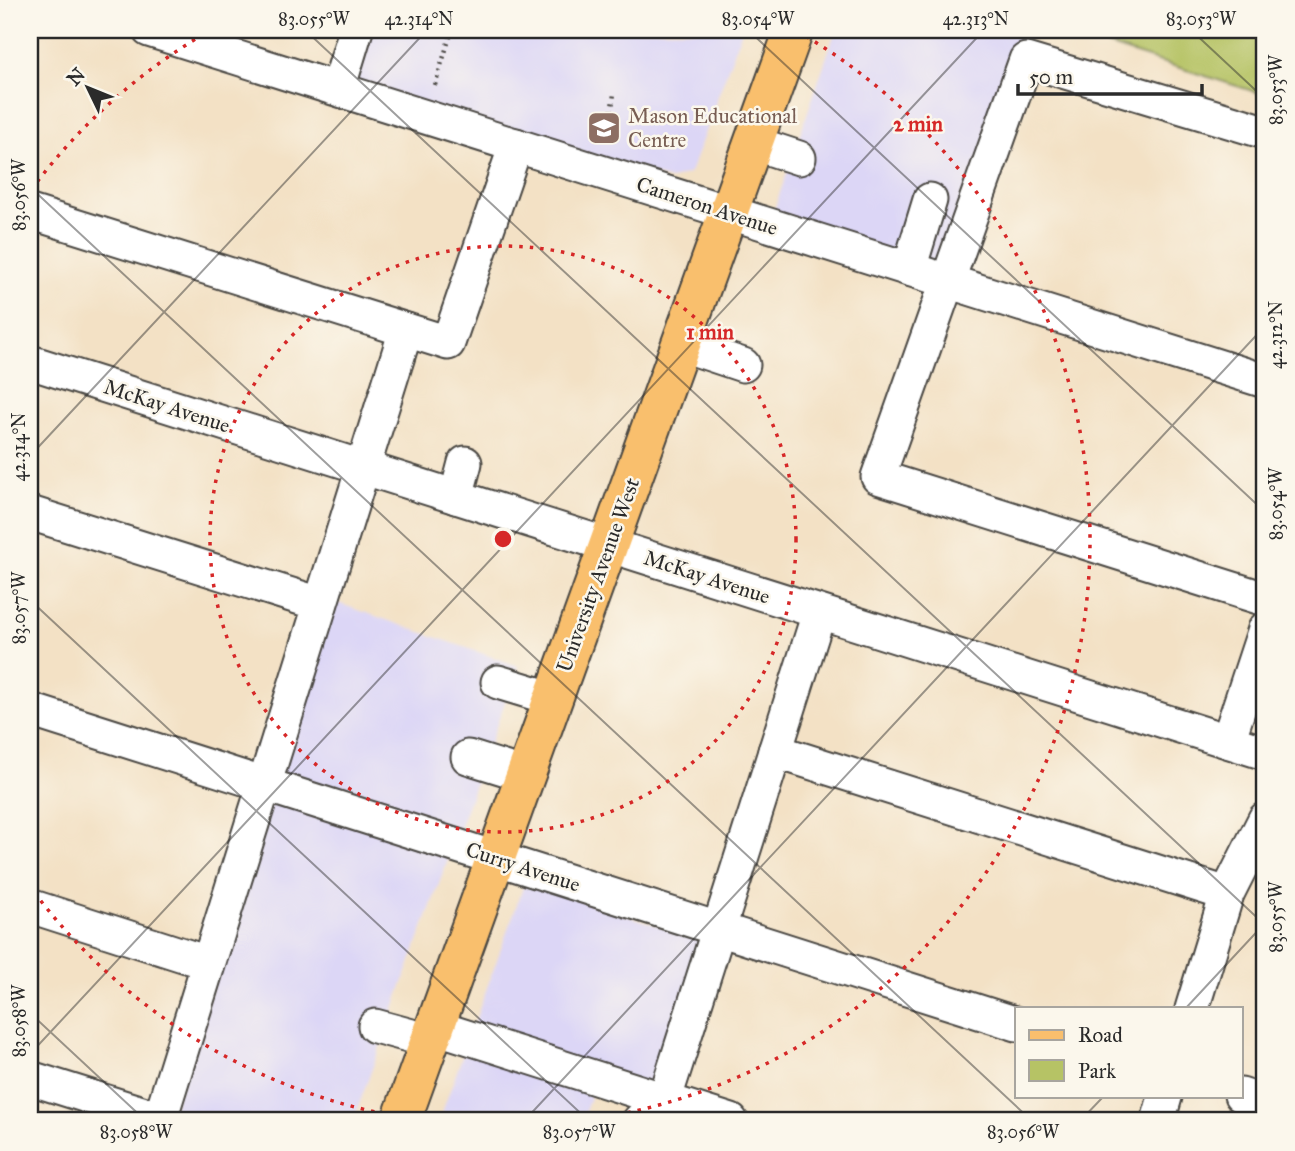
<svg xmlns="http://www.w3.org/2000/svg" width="1295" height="1151" viewBox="0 0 1295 1151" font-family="'IM FELL Great Primer',serif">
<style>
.built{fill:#dcd6f6}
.green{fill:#b6c365;stroke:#707748;stroke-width:2}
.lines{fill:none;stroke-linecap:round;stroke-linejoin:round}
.minor-casing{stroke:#494642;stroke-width:37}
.major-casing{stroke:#494642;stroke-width:42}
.path{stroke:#494642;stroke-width:4.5;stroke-dasharray:2 5;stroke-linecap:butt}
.minor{stroke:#fff;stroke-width:33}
.major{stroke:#f9bf6d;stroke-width:38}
.ticks{fill:none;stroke:#2b2b2b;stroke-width:2;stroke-opacity:0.45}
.ring{fill:none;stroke:#d62828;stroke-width:3.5;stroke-dasharray:3.5 7}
.labels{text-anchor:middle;stroke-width:5;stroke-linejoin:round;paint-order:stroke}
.education-label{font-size:21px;fill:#785e54;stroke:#fbf7ec;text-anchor:start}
.street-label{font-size:21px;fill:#2b2b2b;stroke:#fbf7ec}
.centre{fill:#d62828;stroke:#fbf7ec;stroke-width:3.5}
.ring-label{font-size:21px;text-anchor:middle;font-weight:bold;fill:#d62828;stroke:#fbf7ec;stroke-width:5;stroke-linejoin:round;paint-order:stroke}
.neatline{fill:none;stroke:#2b2b2b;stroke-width:2.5}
.ticks-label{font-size:18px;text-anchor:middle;fill:#2b2b2b}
</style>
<rect width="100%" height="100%" fill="#fbf7ec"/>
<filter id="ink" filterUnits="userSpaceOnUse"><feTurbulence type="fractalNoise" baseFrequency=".0143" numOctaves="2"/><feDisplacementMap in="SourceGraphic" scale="14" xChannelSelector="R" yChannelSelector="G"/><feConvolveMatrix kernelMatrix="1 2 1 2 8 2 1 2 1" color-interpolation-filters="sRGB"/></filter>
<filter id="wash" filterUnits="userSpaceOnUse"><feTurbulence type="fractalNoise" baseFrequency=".00686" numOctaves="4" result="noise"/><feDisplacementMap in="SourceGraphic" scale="28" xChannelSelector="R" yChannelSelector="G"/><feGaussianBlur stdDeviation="1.57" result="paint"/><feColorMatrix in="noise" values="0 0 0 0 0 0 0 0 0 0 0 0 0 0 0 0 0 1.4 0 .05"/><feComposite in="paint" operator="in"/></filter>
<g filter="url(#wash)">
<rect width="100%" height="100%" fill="#f3e1c5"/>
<g class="built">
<polygon points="347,30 742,30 690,173 670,180 331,75"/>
<polygon points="836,30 1029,30 943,268 772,216"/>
<polygon points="335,602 518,666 353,1121 169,1121"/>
<polygon points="525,882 707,942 651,1108 593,1088 582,1121 439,1121"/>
</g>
<polygon class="green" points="1060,30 1265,30 1265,95"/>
</g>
<g filter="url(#ink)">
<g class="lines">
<g class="minor-casing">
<g id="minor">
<polyline points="149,30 1265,381"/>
<polyline points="338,89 356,30"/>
<polyline points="1265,132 1026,60 878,477 1265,599"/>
<polyline points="753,143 799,158"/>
<polyline points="30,212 448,343 516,145"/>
<polyline points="909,269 930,200"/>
<polyline points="680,344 743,365"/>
<polyline points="30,362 1265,753"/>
<polyline points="456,497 465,463"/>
<polyline points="30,513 320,604"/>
<polyline points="498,682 554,699"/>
<polyline points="30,710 1017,1024"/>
<polyline points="1228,741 1265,629"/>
<polyline points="775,751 1227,894"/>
<polyline points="468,757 526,775"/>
<polyline points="30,906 208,963"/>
<polyline points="1192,1009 1227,894 1265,819"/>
<polyline points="375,1026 430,1041"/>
<polyline points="435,1027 731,1121"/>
<polyline points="30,1078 167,1121"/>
<polyline points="1241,1095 1265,1103"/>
<polyline points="160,1119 406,330"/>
<polyline points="639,1121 667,1092 819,613"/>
<polyline points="1158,1121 1165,1097"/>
</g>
</g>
<g class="major-casing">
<polyline id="major" points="401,1121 794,30"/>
</g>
<g class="path">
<polyline points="435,85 452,30"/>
<polyline points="607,139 614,94"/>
</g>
<use href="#minor" class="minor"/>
<use href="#major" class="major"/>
</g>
</g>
<path class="ticks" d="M 305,30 L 1265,925M 748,30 L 1265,512M 1191,30 L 1265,99M 30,187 L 1032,1121M 30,456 L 427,30M 30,600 L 589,1121M 1185,1009 L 1265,923M 30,1013 L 146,1121M 30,1054 L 984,30M 524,1121 L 1265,326M 1080,1121 L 1103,1097"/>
<g class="ring">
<circle cx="503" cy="539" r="293"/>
<path d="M426 1121A587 587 0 0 1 31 888M31 190A587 587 0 0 1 209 31M797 31A587 587 0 0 1 580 1121"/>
</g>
<defs>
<g id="school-square" transform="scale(1.75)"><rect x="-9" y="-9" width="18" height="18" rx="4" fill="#8d6e63" stroke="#fbf7ec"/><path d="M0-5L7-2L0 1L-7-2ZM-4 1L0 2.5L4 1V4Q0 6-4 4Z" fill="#fff"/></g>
</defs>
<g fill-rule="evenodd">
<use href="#school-square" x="604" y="128"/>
</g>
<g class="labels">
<g class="education-label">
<text x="628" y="123">Mason Educational<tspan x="628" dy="24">Centre</tspan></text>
</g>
<g class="street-label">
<text transform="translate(707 206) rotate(18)" y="7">Cameron Avenue</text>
<text transform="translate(167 406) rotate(18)" y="7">McKay Avenue</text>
<text transform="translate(598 575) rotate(-70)" y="7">University Avenue West</text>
<text transform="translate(707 577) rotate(18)" y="7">McKay Avenue</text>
<text transform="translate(523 867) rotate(18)" y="7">Curry Avenue</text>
</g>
</g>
<circle cx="503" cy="539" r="10" class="centre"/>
<g class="ring-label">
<text x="918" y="131">2 min</text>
<text x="710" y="339">1 min</text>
</g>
<rect width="1295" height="1151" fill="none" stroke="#fbf7ec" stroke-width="77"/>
<rect x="1015" y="1007" width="228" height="91" fill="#fbf7ec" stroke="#a8a59f" stroke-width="2"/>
<rect x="1029" y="1030" width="35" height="10" fill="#f9bf6d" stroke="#a8a59f" stroke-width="2"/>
<text x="1078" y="1042" font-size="21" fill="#2b2b2b">Road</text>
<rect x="1029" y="1060" width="35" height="21" fill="#b6c365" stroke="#a8a59f" stroke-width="2"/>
<text x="1078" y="1078" font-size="21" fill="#2b2b2b">Park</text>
<g transform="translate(88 88) rotate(313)" stroke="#fbf7ec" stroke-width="5" paint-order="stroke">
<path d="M0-5L12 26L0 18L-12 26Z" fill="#2b2b2b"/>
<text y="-10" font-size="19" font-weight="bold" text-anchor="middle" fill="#2b2b2b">N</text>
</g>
<path d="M1018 84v10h184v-10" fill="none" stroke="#2b2b2b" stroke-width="3.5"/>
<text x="1029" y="84" font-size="21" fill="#2b2b2b" stroke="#fbf7ec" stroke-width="5" paint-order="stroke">50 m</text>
<rect x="38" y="38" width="1218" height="1074" class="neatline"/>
<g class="ticks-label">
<text x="314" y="25">83.055°W</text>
<text x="419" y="25">42.314°N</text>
<text x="758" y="25">83.054°W</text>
<text x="976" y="25">42.313°N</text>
<text x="1201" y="25">83.053°W</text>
<text transform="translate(1276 90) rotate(-90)" y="6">83.053°W</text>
<text transform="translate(19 195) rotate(-90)" y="6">83.056°W</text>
<text transform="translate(1276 335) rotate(-90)" y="6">42.312°N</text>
<text transform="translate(19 447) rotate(-90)" y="6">42.314°N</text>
<text transform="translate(1276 504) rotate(-90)" y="6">83.054°W</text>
<text transform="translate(19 608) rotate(-90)" y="6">83.057°W</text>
<text transform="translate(1276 917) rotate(-90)" y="6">83.055°W</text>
<text transform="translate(19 1021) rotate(-90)" y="6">83.058°W</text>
<text x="136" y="1138">83.058°W</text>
<text x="579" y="1138">83.057°W</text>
<text x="1023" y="1138">83.056°W</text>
</g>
</svg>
